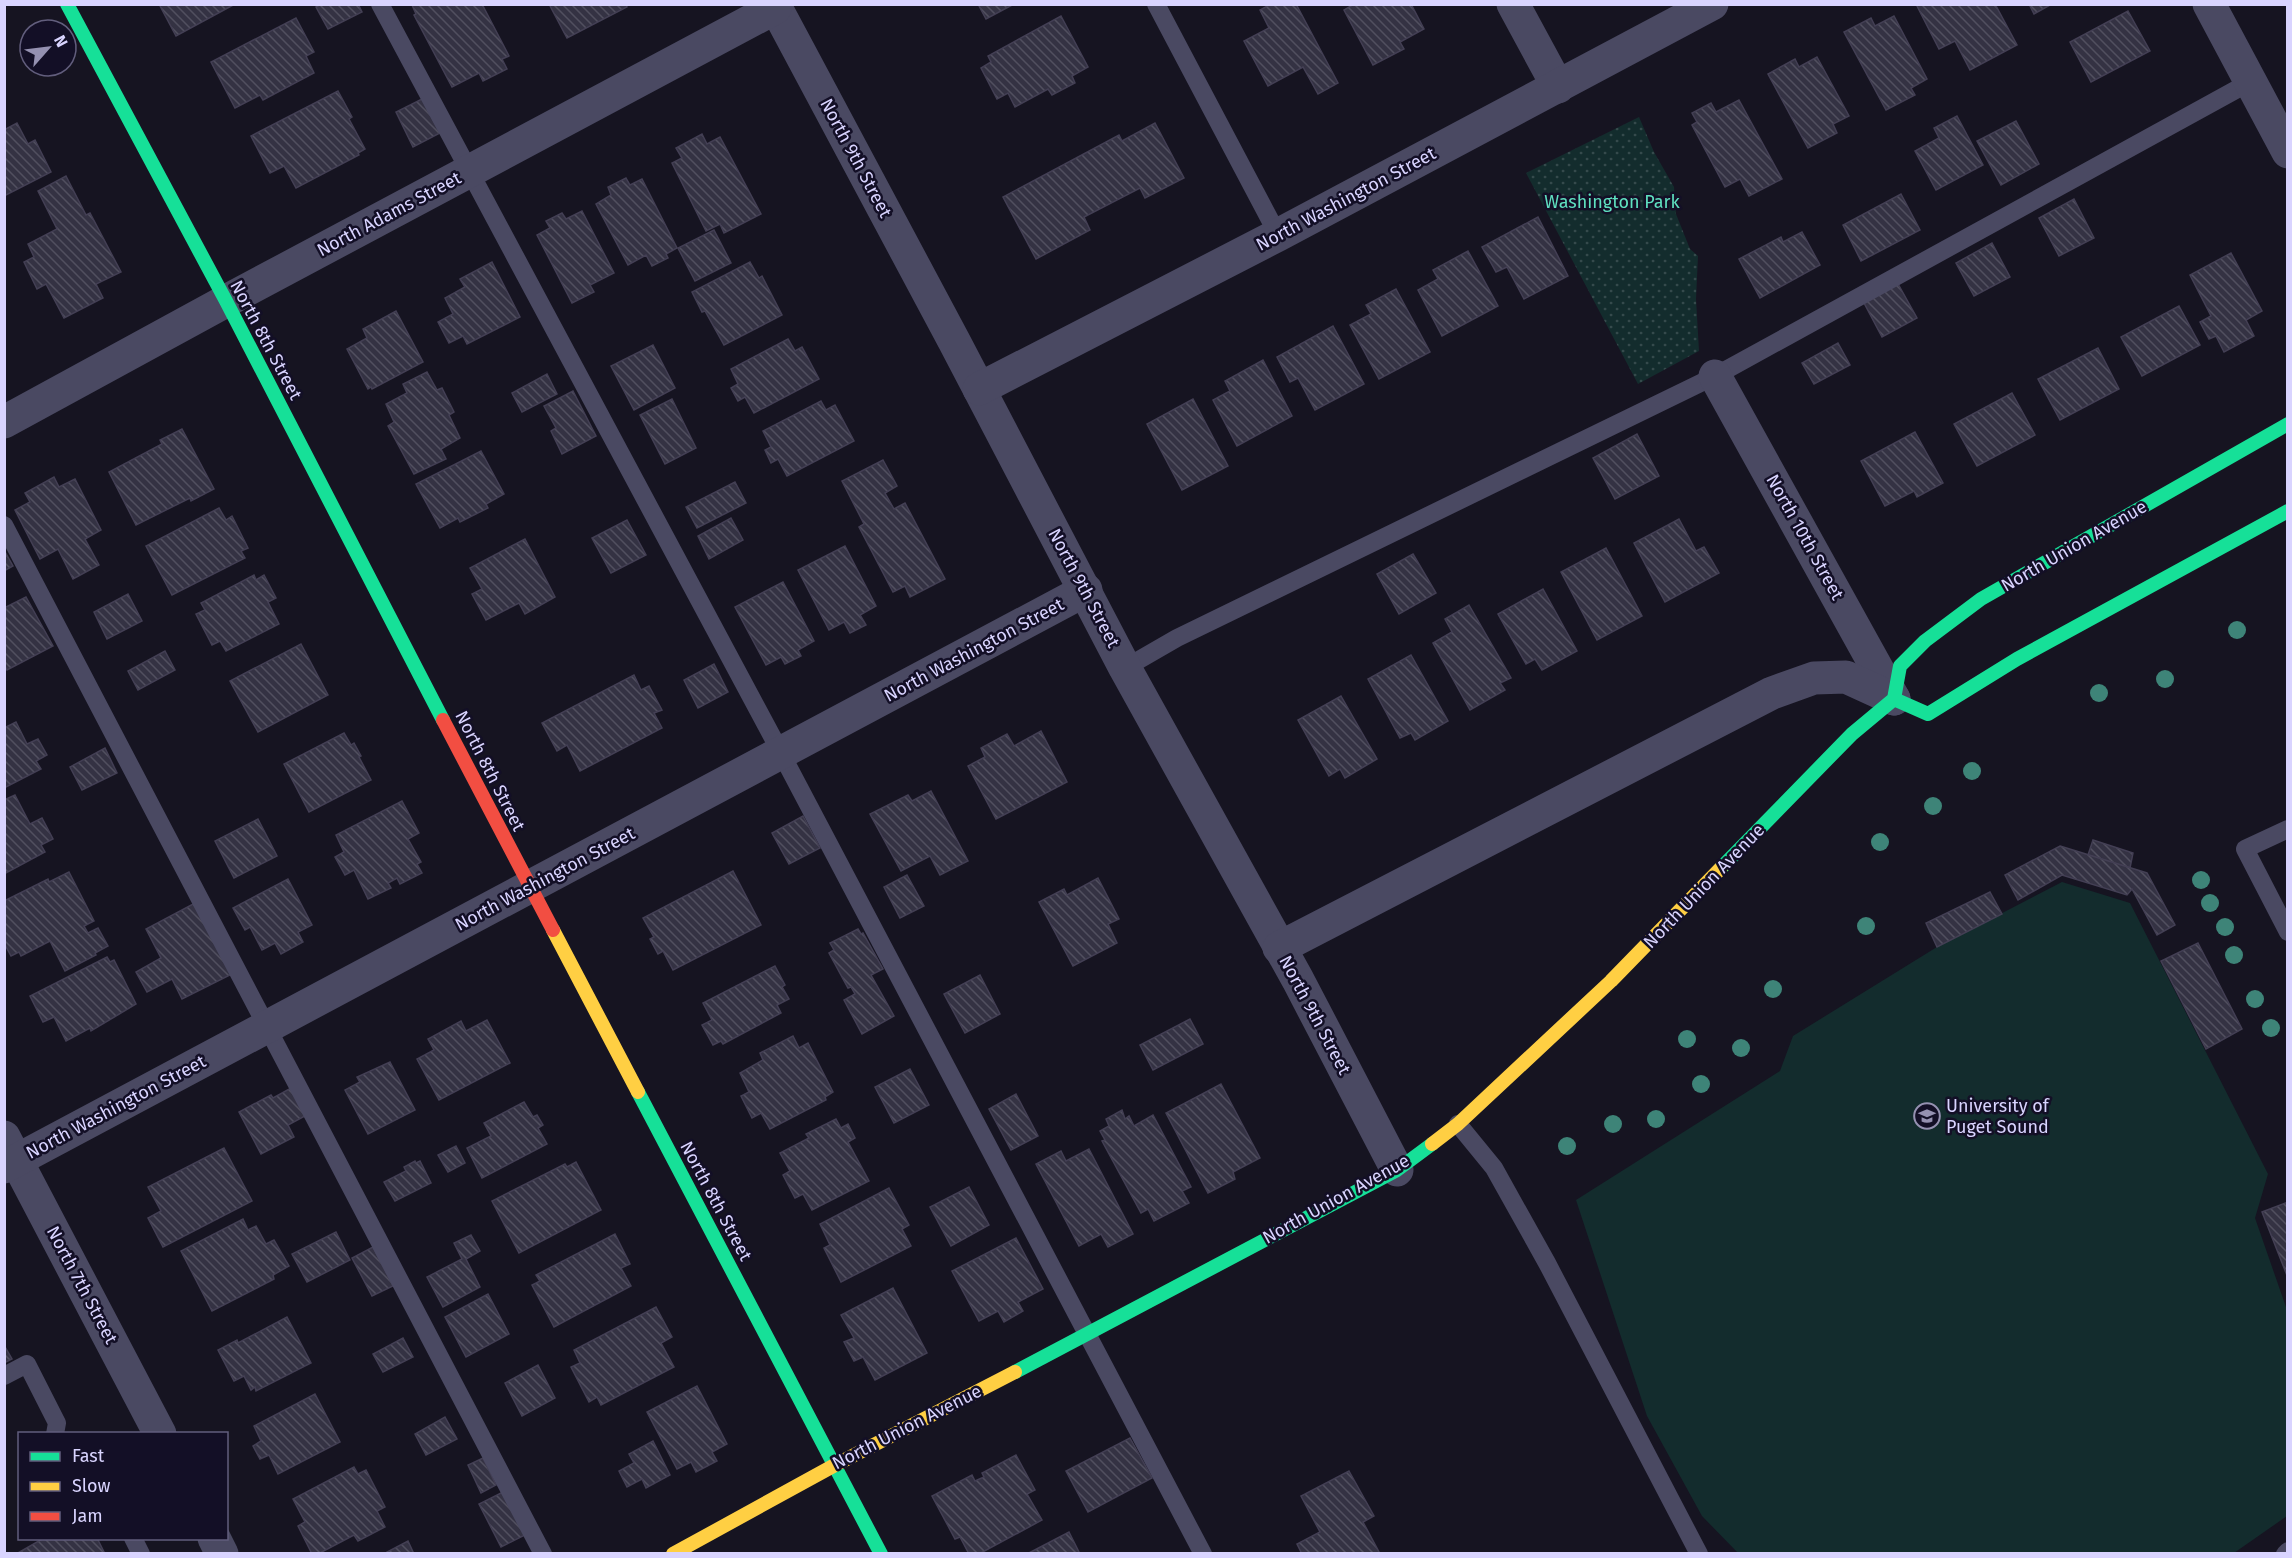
<svg xmlns="http://www.w3.org/2000/svg" width="2292" height="1558" viewBox="0 0 2292 1558" font-family="'Fira Sans',sans-serif">
<style>
.grass{fill:#132c2d}
.park{fill:url(#park-dots)}
.building{fill:url(#building-back-hatch);stroke:#433f54;stroke-width:1.5}
.lines{fill:none;stroke-linecap:round;stroke-linejoin:round}
.lane{stroke:#4a4962;stroke-width:18}
.street{stroke:#4a4962;stroke-width:33}
.fast{stroke:#16e098;stroke-width:14}
.slow{stroke:#ffcf43;stroke-width:14}
.jam{stroke:#f24e42;stroke-width:14}
.tree{fill:#3e8478}
.labels{text-anchor:middle;stroke-width:5;stroke-linejoin:round;paint-order:stroke}
.street-label{font-size:18px;fill:#d9d4ff;stroke:#130f26}
.park-label{font-size:18px;fill:#5fe0c0;stroke:#130f26}
.poi-label{font-size:18px;fill:#d9d4ff;stroke:#130f26;text-anchor:start}
</style>
<defs>
<pattern id="park-dots" width="8" height="8" patternUnits="userSpaceOnUse" patternTransform="scale(1.5)"><rect width="8" height="8" fill="#132c2d"/><path d="M2 2h.1M6 6h.1" fill="none" stroke="#354a4c" stroke-width="1.8" stroke-linecap="round"/></pattern>
<pattern id="building-back-hatch" width="6" height="6" patternUnits="userSpaceOnUse" patternTransform="scale(1.5)"><rect width="6" height="6" fill="#343243"/><path d="M-1 5l2 2M0 0l6 6M5-1l2 2" fill="none" stroke="#514f5f"/></pattern>
</defs>
<rect width="100%" height="100%" fill="#161421"/>
<polygon class="grass" points="2062,882 2130,903 2268,1174 2255,1218 2287,1310 2287,1516 2234,1553 1738,1553 1702,1516 1647,1416 1576,1200 1780,1071 1793,1036 1937,947"/>
<polygon class="park" points="1639,117 1654,152 1674,187 1676,214 1690,249 1698,256 1696,299 1699,351 1638,384 1526,173"/>
<g class="building">
<polygon points="159,4 235,4 176,36"/>
<polygon points="321,4 358,4 362,12 328,29 316,7"/>
<polygon points="482,4 509,56 502,59 507,69 483,81 479,73 452,87 414,15 416,14 412,5"/>
<polygon points="549,4 626,4 627,7 567,38"/>
<polygon points="978,4 1014,4 986,19"/>
<polygon points="1271,4 1296,4 1338,83 1318,94 1303,67 1268,86 1244,41 1269,28 1260,10"/>
<polygon points="1350,4 1411,4 1424,29 1400,42 1404,49 1373,65 1344,10 1351,6"/>
<polygon points="1916,4 1995,4 2017,45 1970,70 1955,41 1939,49"/>
<polygon points="2029,4 2052,4 2034,14"/>
<polygon points="2128,11 2150,51 2091,82 2070,42"/>
<polygon points="1061,16 1088,67 1072,76 1075,83 1052,95 1048,89 1015,107 1008,93 997,99 981,68 991,62 988,56"/>
<polygon points="1894,16 1927,79 1911,88 1915,95 1886,110 1844,32 1871,18 1875,26"/>
<polygon points="296,18 314,52 306,56 314,73 263,100 260,95 235,108 211,62"/>
<polygon points="1817,57 1849,116 1833,124 1837,133 1808,148 1768,74 1795,59 1799,67"/>
<polygon points="338,91 352,117 349,119 365,149 358,153 359,155 296,188 284,166 270,173 251,136"/>
<polygon points="422,99 440,133 413,147 396,112"/>
<polygon points="1739,100 1782,179 1749,196 1740,179 1725,187 1692,125 1697,122 1692,113 1711,103 1716,112"/>
<polygon points="1957,116 1983,165 1936,190 1915,151 1939,138 1934,128"/>
<polygon points="2016,121 2039,164 2001,185 1977,141"/>
<polygon points="17,123 28,144 35,140 51,172 4,196 4,130"/>
<polygon points="1155,123 1184,178 1145,198 1140,188 1084,217 1090,230 1036,259 1003,197 1119,135 1122,141"/>
<polygon points="702,134 707,144 720,137 761,214 724,233 720,224 706,231 672,163 682,158 676,148"/>
<polygon points="66,176 86,215 90,213 121,272 96,284 103,298 64,318 46,284 37,289 24,262 34,257 28,244 57,229 38,191"/>
<polygon points="626,178 630,185 642,179 677,248 666,254 668,258 652,266 646,255 628,265 596,204 611,195 608,187"/>
<polygon points="1901,194 1920,230 1861,261 1843,225"/>
<polygon points="2074,199 2094,238 2059,256 2039,218"/>
<polygon points="582,211 614,273 590,285 594,292 572,303 537,235 550,228 546,221 562,213 566,219"/>
<polygon points="1538,217 1568,276 1524,299 1507,267 1496,272 1482,247"/>
<polygon points="714,230 731,263 695,281 678,248"/>
<polygon points="1802,232 1820,265 1760,298 1739,259 1781,237 1783,242"/>
<polygon points="1992,243 2010,277 1974,296 1956,263"/>
<polygon points="1468,251 1498,306 1442,336 1418,290 1438,279 1433,270"/>
<polygon points="2231,253 2262,311 2246,320 2254,336 2224,352 2216,336 2209,339 2200,322 2211,316 2190,275"/>
<polygon points="492,262 520,317 467,344 463,336 449,343 438,322 453,314 445,298 465,287 460,279"/>
<polygon points="750,262 759,278 762,276 782,315 724,345 705,311 702,312 692,292"/>
<polygon points="1897,282 1917,318 1882,337 1863,301"/>
<polygon points="1396,289 1430,352 1379,379 1350,325 1371,314 1366,305"/>
<polygon points="2179,306 2200,345 2142,376 2121,337"/>
<polygon points="396,311 423,362 372,389 371,387 368,389 347,349 367,338 363,329"/>
<polygon points="1333,326 1364,384 1315,410 1298,378 1290,382 1277,357"/>
<polygon points="788,339 795,351 802,347 819,379 754,413 745,397 738,401 731,388 738,384 731,369"/>
<polygon points="1838,343 1850,365 1814,384 1802,363"/>
<polygon points="653,345 675,388 634,410 611,366"/>
<polygon points="2098,348 2119,389 2060,420 2038,379"/>
<polygon points="1263,360 1292,416 1237,446 1213,400 1230,391 1225,381"/>
<polygon points="427,372 437,390 442,388 454,412 449,415 460,438 441,449 446,459 414,474 388,426 394,422 386,404 407,393 403,384"/>
<polygon points="547,374 557,394 522,412 512,393"/>
<polygon points="573,391 596,436 562,454 551,431 556,428 544,406"/>
<polygon points="2012,393 2035,435 1977,466 1954,424"/>
<polygon points="672,399 696,448 665,464 640,415"/>
<polygon points="1193,399 1228,466 1182,490 1147,424"/>
<polygon points="821,401 826,410 835,405 854,441 787,476 778,459 771,463 765,450 771,447 763,431"/>
<polygon points="182,429 214,489 191,501 190,498 136,525 109,472 162,444 160,440"/>
<polygon points="1915,432 1943,483 1917,497 1914,491 1885,506 1861,461"/>
<polygon points="1637,434 1659,476 1615,499 1593,458"/>
<polygon points="481,451 504,494 486,504 488,508 460,522 458,518 440,528 416,484"/>
<polygon points="883,460 897,486 885,493 894,509 905,503 945,579 910,597 905,586 893,592 859,527 864,524 842,481"/>
<polygon points="54,477 59,487 75,479 101,530 85,539 99,565 73,579 58,549 40,559 15,510 30,502 25,493"/>
<polygon points="735,482 746,503 697,528 686,507"/>
<polygon points="219,508 226,520 232,516 248,548 241,551 245,558 172,595 146,546"/>
<polygon points="731,518 743,540 709,559 698,536"/>
<polygon points="1679,519 1696,551 1704,547 1719,573 1665,602 1634,543"/>
<polygon points="627,520 646,555 611,573 592,538"/>
<polygon points="525,539 555,597 525,614 519,603 486,620 472,594 482,589 470,568"/>
<polygon points="845,546 876,606 860,615 866,625 850,633 844,622 829,630 798,570"/>
<polygon points="1606,548 1642,616 1597,640 1561,572"/>
<polygon points="4,550 13,566 4,571"/>
<polygon points="1413,554 1436,593 1399,614 1377,574"/>
<polygon points="254,575 256,580 264,575 276,598 268,602 279,624 226,651 220,641 212,645 196,614 205,610 201,603"/>
<polygon points="783,582 814,641 798,650 801,656 785,664 781,657 766,665 735,607"/>
<polygon points="1543,589 1577,651 1542,670 1535,659 1526,664 1498,614"/>
<polygon points="128,594 142,621 107,639 94,612"/>
<polygon points="26,597 53,646 7,670 4,665 4,608"/>
<polygon points="1469,605 1511,678 1500,683 1505,690 1470,710 1433,643 1452,632 1445,619"/>
<polygon points="301,644 328,695 258,732 230,681"/>
<polygon points="165,651 175,670 138,690 128,671"/>
<polygon points="1411,655 1448,721 1415,740 1411,733 1400,738 1368,679"/>
<polygon points="714,664 728,692 698,708 684,680"/>
<polygon points="634,675 641,690 649,686 662,710 654,713 662,728 580,771 567,745 557,751 542,723"/>
<polygon points="1341,696 1377,759 1345,778 1340,769 1329,776 1298,720"/>
<polygon points="16,722 27,744 38,739 47,755 36,761 41,769 4,788 4,728"/>
<polygon points="1041,731 1067,782 996,819 968,766 985,757 981,748 1007,734 1014,746"/>
<polygon points="344,733 351,745 354,743 361,756 359,757 371,780 309,812 284,764"/>
<polygon points="105,748 117,773 82,790 70,767"/>
<polygon points="931,791 968,861 940,875 930,856 901,871 870,814 908,795 912,801"/>
<polygon points="15,795 30,824 42,818 53,839 41,845 45,852 4,874 4,800"/>
<polygon points="402,801 419,833 408,839 421,862 417,864 422,873 400,884 397,878 388,883 391,888 368,899 354,870 345,875 335,857 344,852 336,835"/>
<polygon points="803,816 820,848 789,864 772,833"/>
<polygon points="258,819 277,856 234,878 215,841"/>
<polygon points="2093,840 2133,853 2130,868 2088,855"/>
<polygon points="2060,846 2147,873 2175,925 2157,935 2132,889 2127,895 2062,875 2018,900 2005,875"/>
<polygon points="733,871 761,925 673,970 663,951 658,954 650,939 654,937 643,918"/>
<polygon points="69,872 94,921 84,926 88,933 98,928 108,946 95,953 96,955 65,971 50,941 21,956 19,952 11,956 4,943 4,901 48,879 49,882"/>
<polygon points="907,875 924,906 900,918 884,887"/>
<polygon points="1098,878 1119,919 1108,924 1117,943 1073,966 1039,902 1064,889 1067,895"/>
<polygon points="288,879 312,925 298,932 303,942 281,954 275,943 262,950 250,927 245,930 233,908"/>
<polygon points="1990,892 2002,914 1937,947 1926,923"/>
<polygon points="195,903 232,974 182,999 172,979 147,992 136,972 161,958 146,929"/>
<polygon points="858,929 861,934 863,933 883,969 871,975 894,1016 862,1034 844,1000 855,994 851,987 848,988 829,953 834,950 830,943"/>
<polygon points="2198,943 2242,1029 2206,1049 2161,961"/>
<polygon points="107,957 110,962 114,960 136,1004 91,1031 90,1028 66,1041 54,1017 43,1022 30,996"/>
<polygon points="775,966 785,985 782,987 789,999 777,1005 781,1013 723,1044 721,1041 713,1045 702,1025 712,1020 703,1003"/>
<polygon points="980,975 1000,1014 965,1033 944,994"/>
<polygon points="1190,1019 1203,1044 1153,1070 1140,1045"/>
<polygon points="487,1020 510,1063 439,1100 417,1059 434,1050 428,1039 461,1021 466,1031"/>
<polygon points="793,1036 799,1048 808,1043 833,1092 825,1097 826,1100 770,1129 761,1113 752,1118 741,1096 749,1092 740,1073 763,1060 760,1053"/>
<polygon points="390,1062 415,1110 368,1134 345,1090 360,1082 357,1077"/>
<polygon points="910,1069 929,1105 894,1123 875,1087"/>
<polygon points="1221,1084 1260,1158 1233,1172 1235,1179 1208,1193 1166,1113"/>
<polygon points="291,1088 305,1116 288,1125 294,1137 261,1154 239,1112 271,1095 273,1098"/>
<polygon points="1016,1094 1038,1136 1011,1150 989,1109"/>
<polygon points="524,1102 533,1117 537,1115 543,1125 538,1128 547,1144 482,1178 467,1148 491,1136 484,1123"/>
<polygon points="1122,1110 1125,1119 1129,1116 1134,1126 1153,1115 1191,1187 1182,1191 1189,1203 1154,1221 1148,1209 1141,1213 1102,1141 1105,1140 1100,1131 1109,1126 1106,1119"/>
<polygon points="836,1119 841,1128 848,1124 855,1138 848,1142 869,1181 812,1210 803,1194 795,1198 783,1175 790,1171 780,1153 809,1138 806,1134"/>
<polygon points="456,1146 465,1163 448,1172 438,1155"/>
<polygon points="224,1148 252,1201 163,1247 148,1218 161,1211 148,1187"/>
<polygon points="1089,1149 1133,1234 1108,1247 1101,1234 1079,1246 1036,1164 1061,1151 1066,1161"/>
<polygon points="415,1161 416,1163 420,1161 431,1183 395,1201 384,1182 406,1171 404,1167"/>
<polygon points="576,1162 601,1210 519,1253 492,1201 565,1164 567,1167"/>
<polygon points="969,1187 989,1225 951,1246 930,1207"/>
<polygon points="889,1188 909,1225 902,1229 911,1246 841,1282 824,1248 830,1245 820,1224"/>
<polygon points="2288,1202 2288,1278 2262,1212"/>
<polygon points="243,1219 248,1230 256,1226 266,1244 274,1240 289,1266 273,1275 274,1279 212,1311 181,1251"/>
<polygon points="336,1232 350,1260 307,1282 292,1254"/>
<polygon points="615,1234 630,1264 621,1268 631,1286 554,1327 532,1285 540,1281 536,1275"/>
<polygon points="471,1235 480,1251 466,1259 480,1287 443,1307 427,1277 462,1259 454,1243"/>
<polygon points="1016,1238 1043,1289 1018,1302 1023,1311 1004,1322 998,1311 979,1321 952,1271"/>
<polygon points="373,1247 393,1286 372,1296 352,1258"/>
<polygon points="893,1288 927,1353 875,1380 863,1357 854,1361 844,1342 854,1338 841,1315"/>
<polygon points="488,1294 509,1334 466,1357 445,1317"/>
<polygon points="656,1307 672,1337 661,1343 674,1367 601,1405 597,1397 589,1402 571,1367 580,1363 574,1350"/>
<polygon points="287,1317 311,1363 256,1391 255,1387 251,1390 244,1376 234,1381 218,1350 237,1340 238,1343"/>
<polygon points="403,1338 413,1357 383,1372 373,1354"/>
<polygon points="4,1345 12,1359 4,1363"/>
<polygon points="538,1365 555,1398 522,1416 505,1383"/>
<polygon points="697,1386 727,1444 712,1452 717,1461 696,1472 691,1462 677,1469 647,1412"/>
<polygon points="315,1394 340,1442 278,1474 269,1455 260,1459 253,1446 261,1441 254,1426"/>
<polygon points="445,1417 457,1439 426,1455 415,1434"/>
<polygon points="1130,1438 1152,1478 1088,1512 1066,1471"/>
<polygon points="653,1441 670,1475 646,1488 642,1479 627,1487 619,1471 634,1463 629,1454"/>
<polygon points="1016,1455 1035,1490 1027,1494 1042,1520 979,1554 969,1554 960,1537 955,1539 932,1496 972,1475 975,1481 984,1477 982,1473"/>
<polygon points="483,1458 496,1485 481,1493 468,1465"/>
<polygon points="354,1467 358,1474 366,1470 385,1507 377,1511 385,1527 358,1541 354,1535 318,1554 312,1554 298,1526 305,1522 293,1499"/>
<polygon points="1349,1471 1374,1516 1363,1522 1379,1552 1375,1554 1302,1554 1297,1544 1320,1532 1301,1496"/>
<polygon points="503,1492 525,1535 501,1547 479,1504"/>
<polygon points="1069,1532 1080,1554 1027,1554"/>
<polygon points="44,1538 97,1538 105,1554 16,1554"/>
<polygon points="408,1541 414,1554 388,1554 387,1552"/>
</g>
<g class="lines">
<g class="lane">
<polyline points="380,4 781,753 1203,1554"/>
<polyline points="1156,4 1278,235"/>
<polyline points="4,525 543,1554"/>
<polyline points="1125,668 1177,638 1715,376 2250,82"/>
<polyline points="2288,829 2245,849 2288,932"/>
<polyline points="1458,1124 1494,1168 1547,1263 1699,1554"/>
<polyline points="4,1376 27,1364 57,1423 55,1434"/>
<polyline points="133,1538 141,1554"/>
<polyline points="2285,1554 2288,1551"/>
</g>
<g class="street">
<polyline points="774,4 954,341 1125,668 1298,980 1397,1170"/>
<polyline points="1513,4 1558,87"/>
<polyline points="2209,4 2288,152"/>
<polyline points="1715,376 1894,699"/>
<polyline points="979,389 1278,235 1712,4"/>
<polyline points="4,422 226,301 775,8"/>
<polyline points="1279,948 1772,693 1814,678 1846,677 1894,699"/>
<polyline points="4,1137 160,1434"/>
<polyline points="4,1167 1086,590"/>
<polyline points="214,1538 222,1554"/>
</g>
<g class="fast">
<polyline points="67,4 226,301 443,720"/>
<polyline points="1894,699 1928,714 2017,659 2288,511"/>
<polyline points="1721,868 1852,734 1894,699 1900,666 1925,641 1981,599 2288,424"/>
<polyline points="638,1092 881,1554"/>
<polyline points="1015,1372 1397,1170 1432,1144"/>
</g>
<g class="slow">
<polyline points="553,930 638,1092"/>
<polyline points="1432,1144 1458,1124 1611,981 1721,868"/>
<polyline points="673,1554 835,1465 1015,1372"/>
</g>
<polyline class="jam" points="443,720 553,930"/>
</g>
<g class="tree">
<circle cx="2237" cy="630" r="9"/>
<circle cx="2165" cy="679" r="9"/>
<circle cx="2099" cy="693" r="9"/>
<circle cx="1972" cy="771" r="9"/>
<circle cx="1933" cy="806" r="9"/>
<circle cx="1880" cy="842" r="9"/>
<circle cx="2201" cy="880" r="9"/>
<circle cx="2210" cy="903" r="9"/>
<circle cx="1866" cy="926" r="9"/>
<circle cx="2225" cy="927" r="9"/>
<circle cx="2234" cy="955" r="9"/>
<circle cx="1773" cy="989" r="9"/>
<circle cx="2255" cy="999" r="9"/>
<circle cx="2271" cy="1028" r="9"/>
<circle cx="1687" cy="1039" r="9"/>
<circle cx="1741" cy="1048" r="9"/>
<circle cx="1701" cy="1084" r="9"/>
<circle cx="1656" cy="1119" r="9"/>
<circle cx="1613" cy="1124" r="9"/>
<circle cx="1567" cy="1146" r="9"/>
</g>
<defs>
<g id="university-ring" transform="scale(1.35)"><circle r="9.5" fill="#130f26" stroke="#9591b1" stroke-width="1.5"/><path d="M0-5L7-2L0 1L-7-2ZM-4 1L0 2.5L4 1V4Q0 6-4 4Z" fill="#9591b1"/></g>
</defs>
<g fill-rule="evenodd">
<use href="#university-ring" x="1927" y="1116"/>
</g>
<g class="labels">
<g class="street-label">
<text transform="translate(856 158) rotate(62)" y="6">North 9th Street</text>
<text transform="translate(1346 199) rotate(-28)" y="6">North Washington Street</text>
<text transform="translate(389 214) rotate(-28)" y="6">North Adams Street</text>
<text transform="translate(266 340) rotate(62)" y="6">North 8th Street</text>
<text transform="translate(1805 537) rotate(61)" y="6">North 10th Street</text>
<text transform="translate(2074 546) rotate(-30)" y="6">North Union Avenue</text>
<text transform="translate(1084 588) rotate(62)" y="6">North 9th Street</text>
<text transform="translate(974 650) rotate(-28)" y="6">North Washington Street</text>
<text transform="translate(490 771) rotate(63)" y="6">North 8th Street</text>
<text transform="translate(545 879) rotate(-28)" y="6">North Washington Street</text>
<text transform="translate(1704 886) rotate(-46)" y="6">North Union Avenue</text>
<text transform="translate(1315 1015) rotate(62)" y="6">North 9th Street</text>
<text transform="translate(116 1107) rotate(-28)" y="6">North Washington Street</text>
<text transform="translate(1336 1199) rotate(-29)" y="6">North Union Avenue</text>
<text transform="translate(716 1201) rotate(62)" y="6">North 8th Street</text>
<text transform="translate(82 1285) rotate(62)" y="6">North 7th Street</text>
<text transform="translate(907 1427) rotate(-27)" y="6">North Union Avenue</text>
</g>
<g class="park-label">
<text x="1612" y="208">Washington Park</text>
</g>
<g class="poi-label">
<text x="1946" y="1112">University of<tspan x="1946" dy="21">Puget Sound</tspan></text>
</g>
</g>
<rect width="2292" height="1558" fill="none" stroke="#d9d4ff" stroke-width="12"/>
<rect x="18" y="1432" width="210" height="108" fill="#130f26" stroke="#625e7d" stroke-width="1.5"/>
<rect x="30" y="1452" width="30" height="9" fill="#16e098" stroke="#625e7d" stroke-width="1.5"/>
<text x="72" y="1462" font-size="18" fill="#d9d4ff">Fast</text>
<rect x="30" y="1482" width="30" height="9" fill="#ffcf43" stroke="#625e7d" stroke-width="1.5"/>
<text x="72" y="1492" font-size="18" fill="#d9d4ff">Slow</text>
<rect x="30" y="1512" width="30" height="9" fill="#f24e42" stroke="#625e7d" stroke-width="1.5"/>
<text x="72" y="1522" font-size="18" fill="#d9d4ff">Jam</text>
<g transform="translate(48 48) rotate(62)"><circle r="28" fill="#130f26" stroke="#625e7d" stroke-width="1.5"/>
<path d="M0-4.5L10 22L0 15L-10 22Z" fill="#9591b1"/>
<text y="-9" font-size="16" font-weight="bold" text-anchor="middle" fill="#d9d4ff">N</text>
</g>
</svg>
